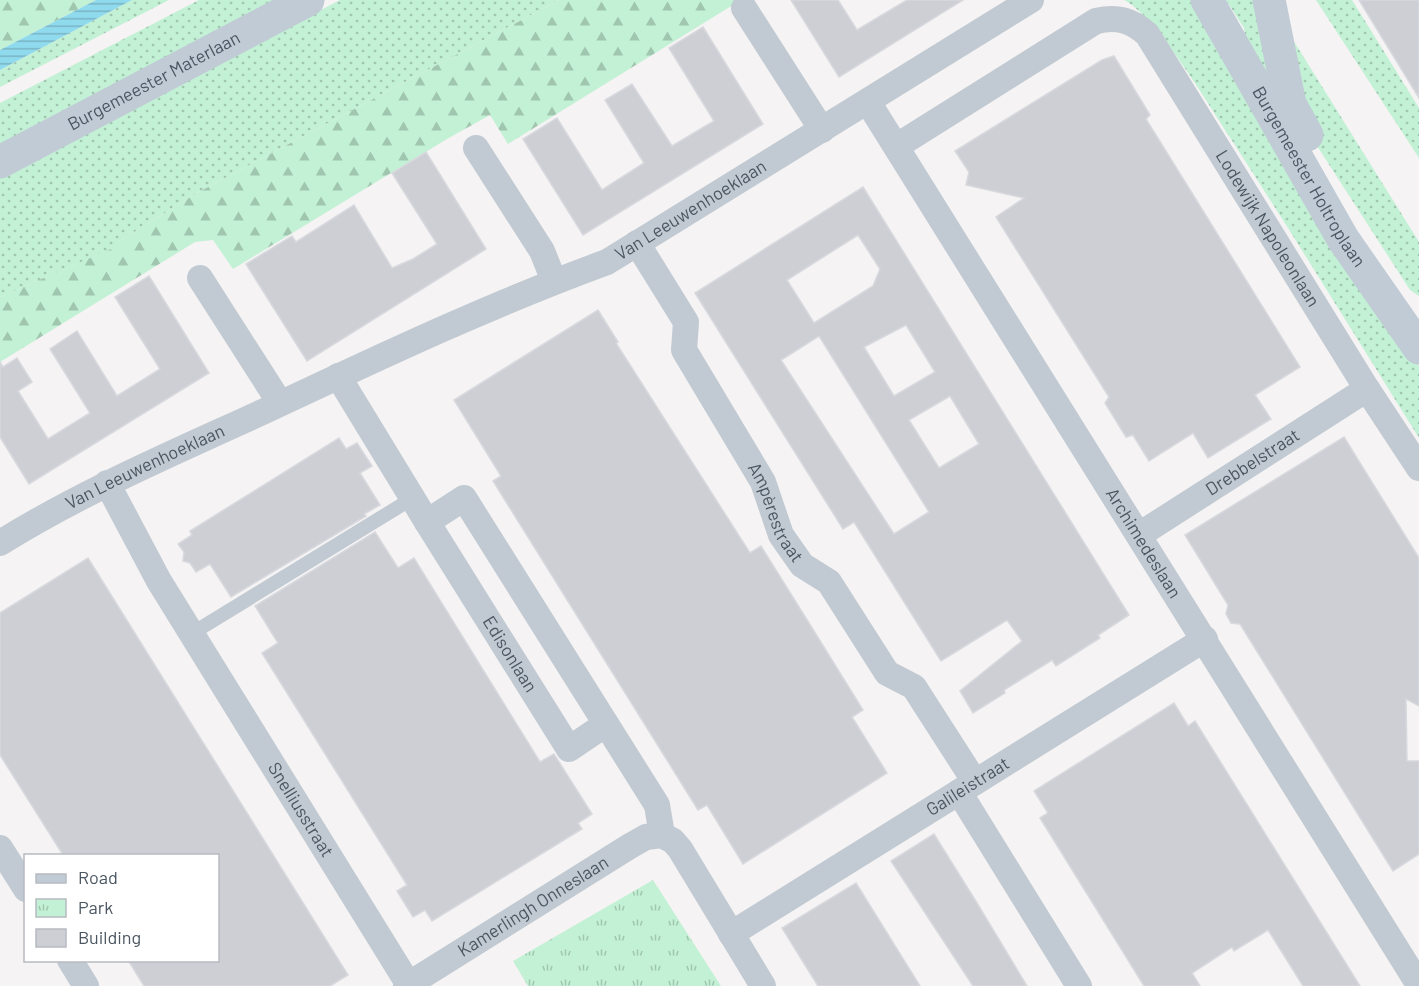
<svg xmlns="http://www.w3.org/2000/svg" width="1419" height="986" viewBox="0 0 1419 986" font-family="Barlow,sans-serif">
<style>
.grass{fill:url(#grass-dots)}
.forest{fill:url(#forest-firs)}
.park{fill:url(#park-tufts)}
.water{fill:url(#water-rules)}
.building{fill:#cdcfd5;stroke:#d7d9de;stroke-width:1.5;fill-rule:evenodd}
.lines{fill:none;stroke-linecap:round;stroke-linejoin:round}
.lane{stroke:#c1cad2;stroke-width:14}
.street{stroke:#c1cad2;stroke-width:26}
.secondary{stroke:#c1cbd6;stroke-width:33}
.labels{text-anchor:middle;stroke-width:4.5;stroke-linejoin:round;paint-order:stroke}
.street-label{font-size:18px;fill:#4a5661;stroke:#fff}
</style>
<defs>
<pattern id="grass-dots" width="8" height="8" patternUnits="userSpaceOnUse" patternTransform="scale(1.5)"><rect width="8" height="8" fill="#c3f1d5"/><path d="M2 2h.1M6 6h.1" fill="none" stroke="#a0c6b0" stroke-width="1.8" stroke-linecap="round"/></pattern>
<pattern id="forest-firs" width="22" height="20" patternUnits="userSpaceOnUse" patternTransform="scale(1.5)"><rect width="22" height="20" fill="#c3f1d5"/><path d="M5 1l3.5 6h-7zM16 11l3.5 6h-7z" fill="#a0c6b0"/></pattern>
<pattern id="park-tufts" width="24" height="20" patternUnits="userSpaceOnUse" patternTransform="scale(1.5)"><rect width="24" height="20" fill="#c3f1d5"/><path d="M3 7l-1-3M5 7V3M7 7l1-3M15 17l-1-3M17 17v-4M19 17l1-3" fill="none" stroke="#a0c6b0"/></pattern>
<pattern id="water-rules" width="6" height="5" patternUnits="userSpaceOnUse" patternTransform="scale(1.5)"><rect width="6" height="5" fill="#90daee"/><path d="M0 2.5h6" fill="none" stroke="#78b4c4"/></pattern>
</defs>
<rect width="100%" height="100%" fill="#f5f3f3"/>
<g class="grass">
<polygon points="132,0 169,0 0,87 0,70"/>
<polygon points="199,0 277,0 0,145 0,103"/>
<polygon points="340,0 559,0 197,193 120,241 114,248 0,297 0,178"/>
<path d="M 1124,0 L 1192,0 L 1333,244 L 1419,366 L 1419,438 C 1356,337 1294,236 1229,136 C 1209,105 1155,15 1124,0 Z"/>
<polygon points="1226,0 1255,0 1277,105 1248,56 1244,28"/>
<polygon points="1316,0 1352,0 1419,108 1419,158"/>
<polygon points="1293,40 1419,242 1419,296 1410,290 1290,104"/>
</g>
<g class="forest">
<polygon points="0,0 96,0 0,50"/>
<polygon points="559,0 741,0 508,144 490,115 447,139 233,269 213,240 195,242 0,362 0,297 113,248 120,241 197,193"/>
</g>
<polygon class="park" points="653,880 721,986 528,986 513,961"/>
<polygon class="water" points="96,0 132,0 0,70 0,50"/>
<g class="building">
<polygon points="791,0 838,0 857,30 907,0 963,0 839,77"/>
<polygon points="1359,0 1419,0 1419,98 1397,62"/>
<polygon points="703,27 763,124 583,235 523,139 557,118 602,190 644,163 605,100 632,84 672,146 714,121 669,48"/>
<polygon points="1114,56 1150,115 1146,119 1300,367 1255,395 1271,419 1208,458 1193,433 1149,461 1133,435 1126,437 1105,403 1109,397 996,217 1024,198 966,185 969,172 955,151 1102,60"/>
<polygon points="426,152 486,249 307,361 246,264 292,236 296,242 354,205 392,268 413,259 437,244 392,173"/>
<path d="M 863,187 L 1129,615 L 1098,635 L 1100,638 L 1056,666 L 1052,660 L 1004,690 L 1005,693 L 973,713 L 960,691 L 1022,641 L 1007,620 L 941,661 L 854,522 L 843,529 L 695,293 ZM 858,235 L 880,269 L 873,286 L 814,323 L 787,280 ZM 906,325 L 935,372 L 894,396 L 864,347 ZM 819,336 L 929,512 L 894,534 L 781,360 ZM 950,396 L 979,444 L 939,468 L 909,420 Z"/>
<polygon points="149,276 209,373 29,484 0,437 0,362 3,367 17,358 32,382 18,391 48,439 90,413 50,349 77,331 117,396 160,369 115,297"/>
<polygon points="598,310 618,342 616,343 750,553 761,546 814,631 863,710 852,717 887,773 743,864 707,805 698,810 642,720 493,481 501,476 454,400"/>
<polygon points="1344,437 1419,558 1419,706 1406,699 1407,761 1419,761 1419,854 1393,871 1240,624 1231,623 1226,614 1228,605 1185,535"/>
<polygon points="339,438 346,449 357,443 372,466 360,473 380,505 364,514 366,516 231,597 210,564 196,572 190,563 183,561 184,552 178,544 192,535 190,531"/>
<polygon points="375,532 398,568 414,558 540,762 554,754 592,814 578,823 582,829 432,921 425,910 413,917 397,891 407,885 262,653 278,643 255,606"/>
<polygon points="88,558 348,975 330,986 144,986 128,960 218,960 218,855 63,855 0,755 0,613"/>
<polygon points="1174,703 1188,726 1195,721 1360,986 1303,986 1268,930 1234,951 1232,947 1192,973 1200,986 1144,986 1040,818 1048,813 1034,791"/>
<polygon points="934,834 977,903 1027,986 973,986 891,861"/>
<polygon points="856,883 920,986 818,986 782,928"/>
</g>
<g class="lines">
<polyline class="lane" points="191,634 413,498"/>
<g class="street">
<polyline points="744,8 822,130"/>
<path id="s1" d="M 868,102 L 1419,985"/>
<path id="s2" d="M 897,146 L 1096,21 C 1117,16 1131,20 1147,34 L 1367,389 L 1419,468"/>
<polyline points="476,148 542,251 554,281"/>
<path id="s3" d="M 637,243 L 686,322 L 684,350 L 763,482 L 781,535 L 802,565 L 829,582 L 887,673 L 914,687 L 975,782"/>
<polyline points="200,278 280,403"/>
<polyline points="338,376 427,522 464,498 657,805 662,835 673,841 680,849 763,986"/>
<path id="s4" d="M 107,483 L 159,581 L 409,985"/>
<path id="s5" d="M 427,522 L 569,749 L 606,724"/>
<path id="s6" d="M 1139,535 L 1367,389"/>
<path id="s7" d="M 0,543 C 85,490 178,451 269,409 C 380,357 492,304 607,262 L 1031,0"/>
<polyline points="959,792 1079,986"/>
<polyline points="0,848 26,889"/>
<path id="s8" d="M 731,934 L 1205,639"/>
<polyline points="70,960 86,986"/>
<path id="s9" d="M 406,986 L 630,846 L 646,837 L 662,835"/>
</g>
<g class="secondary">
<path id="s10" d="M 1207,0 L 1343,239 L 1419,348"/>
<polyline points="1269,0 1290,104 1307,135"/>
<path id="s11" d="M 0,162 L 308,0"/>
</g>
</g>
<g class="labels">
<g class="street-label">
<text dy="6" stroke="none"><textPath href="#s11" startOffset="174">Burgemeester Materlaan</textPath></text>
<text dy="6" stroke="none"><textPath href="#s10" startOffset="204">Burgemeester Holtroplaan</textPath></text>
<text dy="6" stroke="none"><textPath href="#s7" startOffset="768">Van Leeuwenhoeklaan</textPath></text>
<text dy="6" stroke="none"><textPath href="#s2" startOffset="519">Lodewijk Napoleonlaan</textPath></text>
<text dy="6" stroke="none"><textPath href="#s6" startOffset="135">Drebbelstraat</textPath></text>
<text dy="6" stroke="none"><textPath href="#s7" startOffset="164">Van Leeuwenhoeklaan</textPath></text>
<text dy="6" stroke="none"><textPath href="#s3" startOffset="308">Ampèrestraat</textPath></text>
<text dy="6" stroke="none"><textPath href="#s1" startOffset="520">Archimedeslaan</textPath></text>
<text dy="6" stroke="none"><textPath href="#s5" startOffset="156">Edisonlaan</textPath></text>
<text dy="6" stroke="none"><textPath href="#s8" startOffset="279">Galileistraat</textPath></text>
<text dy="6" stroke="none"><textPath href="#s4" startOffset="380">Snelliusstraat</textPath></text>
<text dy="6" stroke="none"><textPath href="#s9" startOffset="150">Kamerlingh Onneslaan</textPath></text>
</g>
</g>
<rect x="24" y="854" width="195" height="108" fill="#ffffff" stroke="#b7bbc0" stroke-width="1.5"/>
<rect x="36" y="874" width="30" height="9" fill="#c1cbd6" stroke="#b7bbc0" stroke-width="1.5"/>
<text x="78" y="884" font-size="18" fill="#4a5661">Road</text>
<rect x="36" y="899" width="30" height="18" fill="url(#park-tufts)" stroke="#b7bbc0" stroke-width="1.5"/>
<text x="78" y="914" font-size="18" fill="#4a5661">Park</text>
<rect x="36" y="929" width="30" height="18" fill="#cdcfd5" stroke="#b7bbc0" stroke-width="1.5"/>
<text x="78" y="944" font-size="18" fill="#4a5661">Building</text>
</svg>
